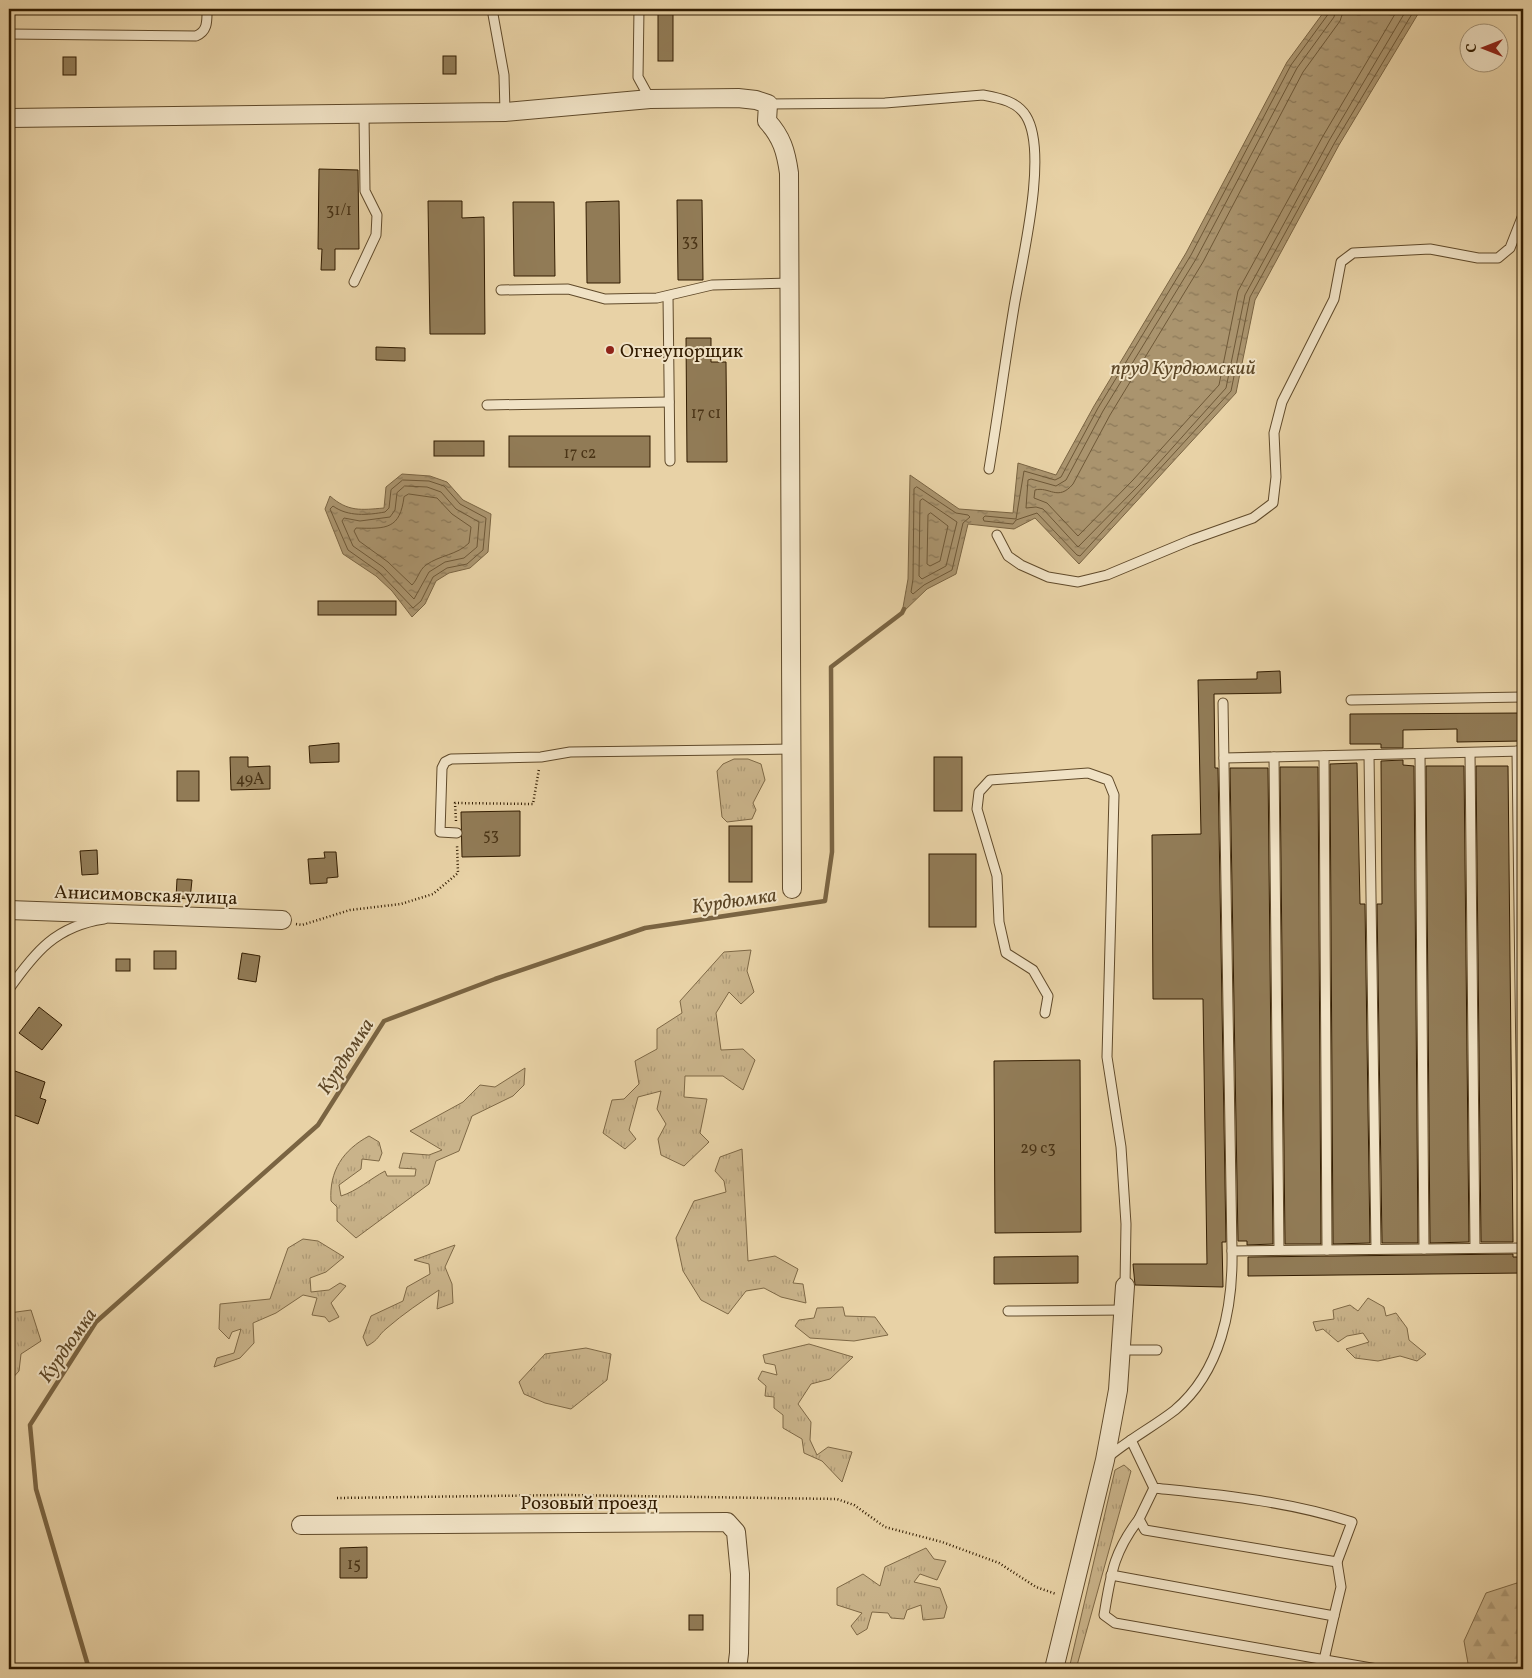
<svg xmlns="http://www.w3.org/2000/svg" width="1532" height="1678" viewBox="0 0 1532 1678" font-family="Vollkorn,serif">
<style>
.grass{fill:url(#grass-tufts);stroke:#7e6845}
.forest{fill:url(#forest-firs);stroke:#7e6845}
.water{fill:url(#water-ripples);stroke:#7a6442}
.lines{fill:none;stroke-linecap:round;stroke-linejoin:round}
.shore{stroke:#6e5837;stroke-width:1}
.stream{stroke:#7a6442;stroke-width:4.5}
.building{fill:#917b56;stroke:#321c00}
.lane-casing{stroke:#604a2a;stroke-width:11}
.street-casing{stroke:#604a2a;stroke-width:20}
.path{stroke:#321c00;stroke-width:2.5;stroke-dasharray:1 2.5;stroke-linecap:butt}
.lane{stroke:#f0e2c5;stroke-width:9}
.street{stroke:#f0e2c5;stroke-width:18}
.poi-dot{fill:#8f2418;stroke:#f0e2c5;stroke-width:2}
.labels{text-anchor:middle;stroke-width:4;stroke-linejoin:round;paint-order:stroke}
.number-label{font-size:16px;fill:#4a3416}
.poi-label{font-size:19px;fill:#321c00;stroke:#f0e2c5;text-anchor:start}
.street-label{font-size:19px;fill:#321c00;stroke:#f0e2c5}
.water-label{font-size:20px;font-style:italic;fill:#5c4626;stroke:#f0e2c5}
</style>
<defs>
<pattern id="grass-tufts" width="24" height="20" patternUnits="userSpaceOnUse" patternTransform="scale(1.25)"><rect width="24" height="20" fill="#c9b38a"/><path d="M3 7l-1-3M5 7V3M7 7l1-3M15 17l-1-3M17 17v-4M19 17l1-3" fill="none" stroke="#ad9975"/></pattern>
<pattern id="forest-firs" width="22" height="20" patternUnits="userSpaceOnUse" patternTransform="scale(1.25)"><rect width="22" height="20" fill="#c9b38a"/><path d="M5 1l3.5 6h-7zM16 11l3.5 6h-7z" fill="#ad9975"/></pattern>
<pattern id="water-ripples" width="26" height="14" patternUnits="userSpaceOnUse" patternTransform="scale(1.25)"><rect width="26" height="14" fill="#aa946e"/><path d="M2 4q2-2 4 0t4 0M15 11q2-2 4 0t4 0" fill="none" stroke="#8b7858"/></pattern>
</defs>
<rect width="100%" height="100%" fill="#e8d2a6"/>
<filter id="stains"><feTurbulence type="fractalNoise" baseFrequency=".004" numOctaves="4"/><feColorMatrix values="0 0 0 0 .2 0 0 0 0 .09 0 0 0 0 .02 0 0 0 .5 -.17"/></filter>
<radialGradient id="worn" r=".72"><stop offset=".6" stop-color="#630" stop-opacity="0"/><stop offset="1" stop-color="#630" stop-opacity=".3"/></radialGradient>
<g class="grass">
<polygon points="734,759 748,759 761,764 765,780 753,803 756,810 752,819 727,822 722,817 717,771 723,764"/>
<polygon points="751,950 747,971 754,992 741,1004 729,992 716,1013 721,1050 743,1049 755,1060 743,1090 723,1076 685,1076 684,1097 707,1099 700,1133 709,1142 684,1166 661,1155 658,1139 666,1124 657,1109 661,1091 638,1097 629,1130 636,1139 625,1149 603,1133 612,1100 624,1099 639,1084 635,1061 657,1049 657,1029 682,1013 680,1001 724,952"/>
<path d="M 525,1068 L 524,1085 L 513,1096 L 472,1116 L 459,1151 L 436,1161 L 429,1184 L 356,1238 L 337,1221 L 337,1207 L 331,1201 C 329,1171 343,1150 369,1136 L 379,1142 L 382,1153 L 379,1161 L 362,1159 L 361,1169 L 339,1185 L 341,1196 C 357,1191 370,1179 385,1171 L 387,1176 L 415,1176 L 416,1169 L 399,1168 L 403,1153 L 429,1155 L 442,1150 L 410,1131 L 463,1102 L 480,1085 L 495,1087 Z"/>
<polygon points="742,1149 748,1261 775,1256 798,1269 793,1283 803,1284 806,1303 781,1297 764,1288 746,1291 728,1314 701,1300 683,1271 676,1238 694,1201 726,1192 724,1181 715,1171 720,1157"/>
<polygon points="303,1239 318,1241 344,1257 326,1272 310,1278 311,1292 329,1290 340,1283 346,1286 331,1303 339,1317 329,1322 325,1317 312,1315 317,1298 303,1295 276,1313 253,1323 254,1343 240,1358 214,1367 217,1358 234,1353 241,1329 232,1332 229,1339 219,1329 220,1304 270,1299 288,1248"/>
<path d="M 455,1245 L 445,1267 L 452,1284 L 453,1303 L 437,1309 L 439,1290 C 421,1302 403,1314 387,1328 C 377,1336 380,1339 367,1346 L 363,1337 L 371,1316 L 403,1301 L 407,1287 L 430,1274 L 429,1264 L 414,1260 Z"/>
<polygon points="1368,1298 1384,1307 1386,1316 1396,1313 1407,1328 1409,1340 1426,1354 1417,1361 1400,1356 1378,1361 1355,1358 1346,1349 1369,1342 1363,1333 1347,1336 1338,1342 1323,1329 1316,1331 1313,1322 1334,1319 1333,1310 1350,1305 1358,1311"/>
<polygon points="843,1307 845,1316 875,1317 888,1335 854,1341 810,1338 795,1326 799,1320 814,1318 817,1308"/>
<polygon points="31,1310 41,1341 21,1354 19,1371 9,1382 9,1313"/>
<polygon points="809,1344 853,1357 830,1379 811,1384 798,1404 811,1422 810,1440 817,1455 828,1447 852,1452 842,1482 822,1461 804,1453 802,1439 783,1428 783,1415 774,1408 774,1397 765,1396 766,1386 758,1379 762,1371 777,1375 775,1365 765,1363 763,1355"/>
<polygon points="586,1348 611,1354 607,1380 571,1409 545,1403 524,1394 519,1382 545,1354"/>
<polygon points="1124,1465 1131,1471 1076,1669 1069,1669 1115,1470"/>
<polygon points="926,1548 934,1559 946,1561 937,1580 920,1574 914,1582 940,1588 947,1607 944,1618 923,1620 921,1605 907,1610 904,1619 891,1618 888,1613 872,1612 867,1629 857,1635 851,1626 862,1613 837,1605 837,1588 863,1574 880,1586 885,1567"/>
</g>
<polygon class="forest" points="1523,1581 1523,1669 1469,1669 1464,1641 1486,1593"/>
<g class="water">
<polygon points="1326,9 1421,9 1339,145 1255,300 1236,393 1079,564 1035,518 1014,529 968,524 956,574 927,589 902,613 908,579 910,475 959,509 1013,513 1018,463 1056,475 1094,406 1186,253 1287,62"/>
<path d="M 402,474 L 430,476 L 447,482 L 463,500 L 491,514 L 488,552 L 470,568 L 449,573 L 436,581 L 425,604 L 412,617 L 392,591 L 376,576 L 343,554 L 325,509 L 330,496 C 348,512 361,510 384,508 L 386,487 Z"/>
</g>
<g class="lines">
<g class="shore">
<polyline points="1330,9 1329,13 1291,65 1191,255 1098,408 1061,477 1055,480 1024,471 1016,519 985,516 983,518 984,521 1013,524 1016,520 1037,513 1077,555 1080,556 1231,391 1250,297 1335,142 1415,9"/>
<polyline points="1336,9 1334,17 1297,68 1196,259 1103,411 1066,480 1056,486 1031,479 1028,480 1026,508 1036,507 1043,509 1078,547 1139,485 1226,388 1245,295 1330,139 1407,9"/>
<path d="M 1344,9 L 1340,21 L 1303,72 L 1203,262 L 1110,415 L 1073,484 C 1058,502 1049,486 1035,490 L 1034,498 L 1047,503 L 1078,536 L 1133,480 L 1219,385 L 1238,291 L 1323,136 L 1398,9"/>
<path d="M 403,480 L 429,481 L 444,486 L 460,504 L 486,518 L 483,550 L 467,564 L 447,568 L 433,577 L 421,601 L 413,608 L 379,572 L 348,550 L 330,509 L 333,506 C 348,517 368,515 385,512 L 389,508 L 391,490 Z"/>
<polygon points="405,486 427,487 441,492 456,509 479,522 477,547 464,558 445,562 429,572 414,599 383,567 353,546 342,521 344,518 360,521 390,517 395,510 397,493"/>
<polygon points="917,487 956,513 968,515 970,517 963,523 952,570 924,585 913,594 911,592 913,579 914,489"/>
<path d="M 409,494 L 437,498 L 452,514 L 471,527 L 469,543 C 457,555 440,555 426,565 C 419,570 418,579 412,585 L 388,562 L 359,541 L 354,531 L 356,528 C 387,529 400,529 404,497 Z"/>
<polygon points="923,499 957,522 946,566 922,579 919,576 920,501"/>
<polygon points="931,513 948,526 940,561 930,566 927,564 928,515"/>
</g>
<polyline class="stream" points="89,1669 36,1489 30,1425 96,1322 318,1125 384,1021 495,979 645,928 825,901 832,852 831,667 902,613 904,609"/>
</g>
<g class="building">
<rect x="658" y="9" width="15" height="52"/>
<rect x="443" y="56" width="13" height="18"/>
<rect x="63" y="57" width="13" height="18"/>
<polygon points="319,169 358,170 359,249 335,249 335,270 321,270 322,249 318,249"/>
<polygon points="677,200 702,200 703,280 678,280"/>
<polygon points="428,201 462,201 462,218 484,217 485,334 430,334"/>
<polygon points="619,201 620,283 587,283 586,202"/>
<polygon points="513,202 554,202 555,276 514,276"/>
<polygon points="686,338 711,338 711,362 726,362 727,462 687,462"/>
<polygon points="376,347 405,348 405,361 376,360"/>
<rect x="509" y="436" width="141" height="31"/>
<rect x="434" y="441" width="50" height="15"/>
<rect x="318" y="601" width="78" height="14"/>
<polygon points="1280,671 1281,693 1214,694 1215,768 1218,768 1226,1242 1222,1242 1223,1287 1135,1285 1133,1264 1207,1264 1203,999 1153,999 1152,835 1201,834 1198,680 1257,679 1257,672"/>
<polygon points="1523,713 1523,741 1457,742 1457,729 1403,730 1403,748 1381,748 1381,744 1350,744 1350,714"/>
<polygon points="339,743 339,762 310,763 309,746"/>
<polygon points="230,757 248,757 248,767 270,766 270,789 231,790"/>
<rect x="934" y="757" width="28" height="54"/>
<polygon points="1403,760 1403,765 1414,766 1418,1243 1382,1243 1377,904 1382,904 1381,761"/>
<polygon points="1357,763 1360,904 1365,904 1370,1243 1333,1244 1330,764"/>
<polygon points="1426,766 1464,766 1469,1242 1430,1243"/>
<polygon points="1476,766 1508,766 1513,1242 1481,1242"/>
<polygon points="1280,767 1318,767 1321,1244 1285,1244"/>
<polygon points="1230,768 1268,768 1273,1244 1247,1245 1247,1241 1238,1241"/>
<rect x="177" y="771" width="22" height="30"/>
<polygon points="520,811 520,856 462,857 461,812"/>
<rect x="729" y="826" width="23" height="56"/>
<polygon points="97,850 98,874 82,875 80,851"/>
<polygon points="324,852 336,852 338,877 327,878 327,883 310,884 308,859 325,858"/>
<rect x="929" y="854" width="47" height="73"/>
<polygon points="177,879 192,880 190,899 176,898"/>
<rect x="154" y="951" width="22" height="18"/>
<polygon points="242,953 260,956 256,982 238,979"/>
<rect x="116" y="959" width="14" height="12"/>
<polygon points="39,1007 62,1025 42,1050 19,1033"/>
<polygon points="1080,1060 1081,1232 995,1233 994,1061"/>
<polygon points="15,1071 45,1082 40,1098 46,1100 38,1124 9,1113 9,1090"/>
<polygon points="1513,1254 1513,1257 1523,1257 1523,1273 1248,1276 1248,1257"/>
<polygon points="1078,1256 1078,1283 994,1284 994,1257"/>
<polygon points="367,1547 367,1578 340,1578 340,1548"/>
<rect x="689" y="1615" width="14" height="15"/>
</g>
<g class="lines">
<g class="lane-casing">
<g id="lane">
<polyline points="492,9 504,75 505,112"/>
<polyline points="639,9 638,77 650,99"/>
<path d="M 9,34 L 196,36 C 208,31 207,21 207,9"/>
<path d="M 768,104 L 885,103 L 983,95 C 999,98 1017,101 1026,116 C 1049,153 1021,264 1014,307 C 1005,361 998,415 989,469"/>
<polyline points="354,282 376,235 377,215 365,191 364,114"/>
<polyline points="501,290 568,289 605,299 657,298 712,285 790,283"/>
<polyline points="668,296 670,461"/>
<polyline points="487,405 669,402"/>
<polyline points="997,535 1008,556 1021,565 1048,577 1078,582 1107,575 1191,540 1253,518 1273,503 1276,477 1274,433 1282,402 1334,299 1341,262 1353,253 1430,249 1478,258 1498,258 1510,248 1523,215"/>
<polyline points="1351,700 1523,697"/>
<polyline points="1223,703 1232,1251"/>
<polyline points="1517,751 1523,1223"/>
<polyline points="1470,753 1475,1248"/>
<polyline points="1420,754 1424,1249"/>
<polyline points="1369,755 1376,1249"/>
<polyline points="1324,756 1327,1250"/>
<polyline points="1274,757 1279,1250"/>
<polyline points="1224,758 1523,751"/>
<polyline points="457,833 440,832 442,768 445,762 451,759 541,757 570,752 792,749"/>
<path d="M 9,989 C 35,952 56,926 104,919"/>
<polyline points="1045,1013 1048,996 1033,970 1006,953 999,922 997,876 977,809 979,792 990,780 1088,773 1108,780 1114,795 1107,1057 1121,1147 1126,1224 1125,1286"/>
<polyline points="1008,1311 1124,1310"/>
<polyline points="1122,1350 1157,1350"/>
<path d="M 1131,1440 L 1154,1488 C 1221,1495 1288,1501 1352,1522 L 1337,1562 L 1145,1530 L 1139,1519 C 1113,1553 1111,1574 1104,1615 L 1115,1623 L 1377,1669"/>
<path d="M 1107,1458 C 1128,1440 1153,1427 1175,1410 C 1221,1371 1233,1308 1232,1251 L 1523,1248"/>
<polyline points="1139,1519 1154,1488"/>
<polyline points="1111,1575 1334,1616 1341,1587 1337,1562"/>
<polyline points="1324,1660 1334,1616"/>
</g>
</g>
<g class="street-casing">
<g id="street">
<path d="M 9,118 L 505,112 L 650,99 L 738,98 L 756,100 L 768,104 L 767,121 C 782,137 786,152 789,173 L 792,889"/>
<polyline points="9,910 282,920"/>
<polyline points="301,1525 727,1522 736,1532 740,1574 739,1653 737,1669"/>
<polyline points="1054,1669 1105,1460 1118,1390 1125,1286"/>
</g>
</g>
<g class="path">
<polyline points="456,821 455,803 533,804 539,769"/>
<polyline points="296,924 302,925 350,910 401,904 433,894 458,873 457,844"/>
<polyline points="337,1498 564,1495 837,1499 854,1505 885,1527 942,1542 999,1563 1036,1587 1056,1594"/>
</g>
<use href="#lane" class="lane"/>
<use href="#street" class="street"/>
</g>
<circle class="poi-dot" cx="610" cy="350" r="5"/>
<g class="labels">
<g class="number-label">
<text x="339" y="215">31/1</text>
<text x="690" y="246">33</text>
<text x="706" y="418">17 с1</text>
<text x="580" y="458">17 с2</text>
<text x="250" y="784">49А</text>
<text x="491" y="840">53</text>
<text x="1038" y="1153">29 с3</text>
<text x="354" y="1569">15</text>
</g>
<g class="poi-label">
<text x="620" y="357">Огнеупорщик</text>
</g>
<g class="street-label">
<text transform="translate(146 894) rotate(2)" y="7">Анисимовская улица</text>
<text x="589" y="1509">Розовый проезд</text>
</g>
<g class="water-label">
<text x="1183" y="374">пруд Курдюмский</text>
<text transform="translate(734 900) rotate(-8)" y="7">Курдюмка</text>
<text transform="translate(345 1056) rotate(-57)" y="7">Курдюмка</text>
<text transform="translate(67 1345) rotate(-55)" y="7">Курдюмка</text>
</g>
</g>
<rect width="1532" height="1678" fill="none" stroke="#e8d2a6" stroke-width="30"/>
<rect x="10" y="10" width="1512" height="1658" fill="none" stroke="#321c00" stroke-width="2.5"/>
<rect x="15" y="15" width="1502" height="1648" fill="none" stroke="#321c00"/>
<g transform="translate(1484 48) rotate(270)"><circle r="24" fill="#f0e2c5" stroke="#a49376"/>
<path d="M0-4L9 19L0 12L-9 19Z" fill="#8f2418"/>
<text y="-8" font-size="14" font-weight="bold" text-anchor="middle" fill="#321c00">С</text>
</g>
<rect width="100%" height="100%" filter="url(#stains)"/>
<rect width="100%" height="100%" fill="url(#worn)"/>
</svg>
